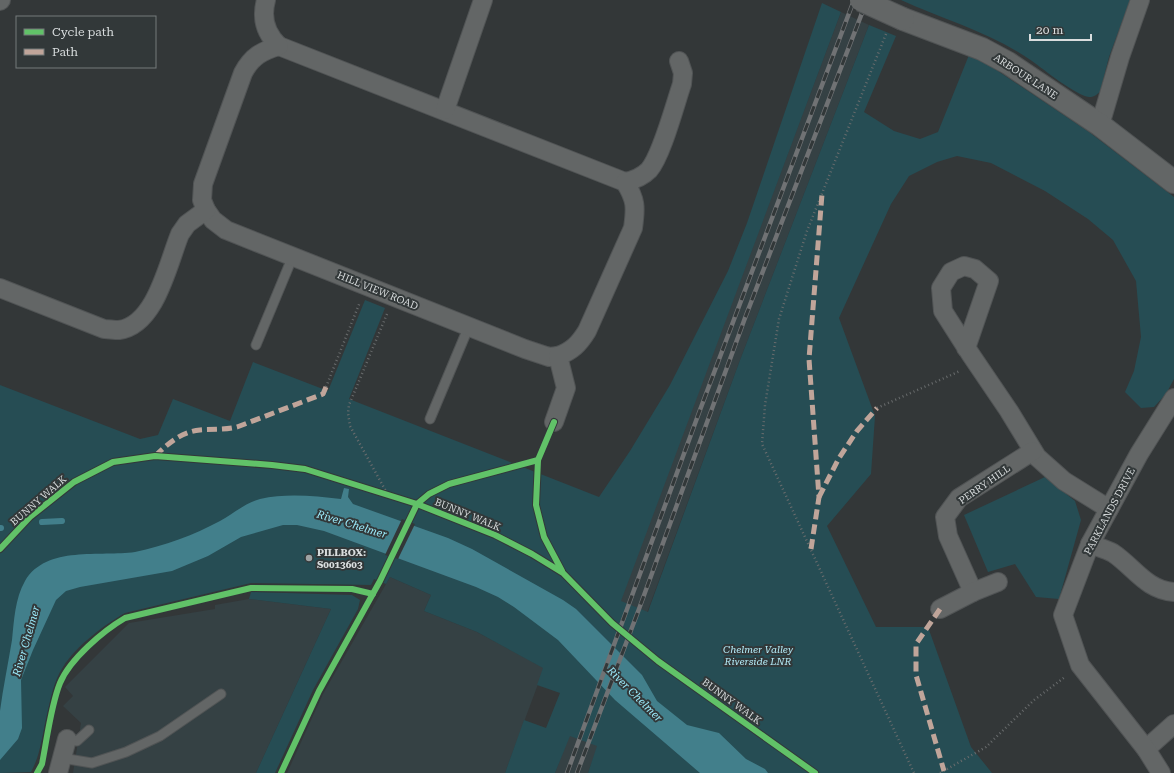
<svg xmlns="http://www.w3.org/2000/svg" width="1174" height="773" viewBox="0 0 1174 773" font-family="'Roboto Serif',serif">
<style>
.built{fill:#354144}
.green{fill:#264d54}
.water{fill:#427f8b}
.pier{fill:#333738}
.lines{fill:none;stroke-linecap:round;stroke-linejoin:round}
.stream{stroke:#427f8b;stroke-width:6}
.service-casing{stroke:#515455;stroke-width:11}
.minor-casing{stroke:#515455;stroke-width:20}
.tertiary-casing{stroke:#515455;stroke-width:24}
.path{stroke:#696c6d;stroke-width:2.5;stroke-dasharray:1 3;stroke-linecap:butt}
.service{stroke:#636666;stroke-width:9}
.minor{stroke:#636666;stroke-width:18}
.tertiary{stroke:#636666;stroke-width:22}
.rail-casing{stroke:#707274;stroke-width:4.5}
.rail{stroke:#323839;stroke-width:3;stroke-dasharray:9;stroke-linecap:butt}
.tertiary-bridge-casing{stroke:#515455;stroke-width:24;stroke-linecap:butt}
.tertiary-bridge{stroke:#636666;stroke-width:22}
.quiet{stroke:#c0a59a;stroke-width:5;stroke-dasharray:10 5;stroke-linecap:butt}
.cycleway-casing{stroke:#323839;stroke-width:8}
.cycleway{stroke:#61c268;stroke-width:6}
.poi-dot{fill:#9fa3a4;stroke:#323839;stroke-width:1.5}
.labels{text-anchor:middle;stroke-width:4;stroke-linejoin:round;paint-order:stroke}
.street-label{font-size:10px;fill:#d9ddde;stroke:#323839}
.poi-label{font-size:10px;font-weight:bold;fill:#d9ddde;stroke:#323839;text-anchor:start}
.park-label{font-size:10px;font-style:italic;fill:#b5eefb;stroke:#323839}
.water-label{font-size:11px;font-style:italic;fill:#9beafa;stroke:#323839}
</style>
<rect width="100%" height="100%" fill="#333738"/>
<g class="built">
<polygon points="841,12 869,25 740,360 588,773 555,773"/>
<polygon points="390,577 431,595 424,611 477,632 544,668 505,773 287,773 323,694"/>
<polygon points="249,599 331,609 256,773 73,773 81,723 63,706 73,696 65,687 129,623 215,609 215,605"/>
</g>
<g class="green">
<path d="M 901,0 L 1130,0 L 1109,57 L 1100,92 C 1096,95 1094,97 1089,97 C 1077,96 1043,69 1032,61 C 992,33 945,20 901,0 Z"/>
<path d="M 822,3 L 841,12 L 621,601 L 648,612 L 650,606 L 740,360 L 869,25 L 896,36 L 864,112 L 894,131 L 920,139 L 938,132 L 969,55 L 983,61 L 1089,132 L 1174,197 L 1174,379 L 1166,394 L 1154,407 L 1141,408 L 1125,392 L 1134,371 L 1141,337 L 1136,281 L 1113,240 L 1088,219 L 1045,191 L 991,163 L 957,156 L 937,162 L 909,176 L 891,204 L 839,318 L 875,416 L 871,474 L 827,526 L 876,627 L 928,627 L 971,747 L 992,773 L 588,773 L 597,746 L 570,736 L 555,773 L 505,773 L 524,720 L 546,728 L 560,693 L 537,685 L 543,668 L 477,632 L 424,611 L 431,595 L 390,577 L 386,584 L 374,579 L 371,585 L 251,583 L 125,613 C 104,625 76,646 63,667 C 53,682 50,702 46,719 C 42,737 40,756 31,772 L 0,773 L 0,385 L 140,439 L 158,435 L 173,399 L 230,421 L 253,362 L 328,391 L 365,300 L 385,308 L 349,399 L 599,497 L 630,451 L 670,385 L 728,271 L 747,223 Z"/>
<polygon points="1045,477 1075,501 1081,520 1059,599 1036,597 1015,564 988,572 964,515"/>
<polygon points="251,592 352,595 360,600 358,609 313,690 275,773 256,773 331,609 249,599"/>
</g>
<path class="water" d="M 344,488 L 349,489 L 348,497 L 353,504 L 448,538 L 472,549 L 563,600 L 576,609 L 642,675 L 657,701 L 687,725 L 719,733 L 746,759 L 765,769 L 768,773 L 700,773 L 615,700 L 558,640 L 514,607 L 498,597 L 476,587 L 324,531 L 297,525 L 283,525 L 241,537 L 208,556 L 172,571 L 80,587 L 66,591 L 56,600 L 33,650 L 21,680 L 22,728 L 18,739 L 0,760 C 0,744 0,727 0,711 C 3,688 8,664 12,640 C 14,621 15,598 25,581 C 46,545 101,557 135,552 C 164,546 194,535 220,521 C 233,514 245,503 260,499 C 287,493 314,496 341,499 Z"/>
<polygon class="pier" points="402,519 415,524 398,559 385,555"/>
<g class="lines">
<g class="stream">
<polyline points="42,522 62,521"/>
<polyline points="0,528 1,528"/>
</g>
<g class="service-casing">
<g id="service">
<polyline points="256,345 293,256"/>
<polyline points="430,419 469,326"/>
<polyline points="67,739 77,741 89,730"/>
<polyline points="62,758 92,763 126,752 160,736 221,694"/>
</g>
</g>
<g class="minor-casing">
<g id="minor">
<polyline points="0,1 1,0"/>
<polyline points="279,46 625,182"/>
<polyline points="445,110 483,0"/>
<polyline points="1100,125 1120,57 1140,0"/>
<polyline points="206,210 213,220 226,230 525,349 549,357 558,356"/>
<path d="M 0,288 L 104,329 C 108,329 114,330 119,330 C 156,325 168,263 180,234 L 187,224 L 206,210 L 202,200 L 203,184 L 243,73 C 252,56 262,51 279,46 C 265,33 261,18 266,0"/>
<polyline points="966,348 989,281 975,269 964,266 951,272 941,288 943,311 971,355 1009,411 1037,457 1064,481 1109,509"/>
<path d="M 554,422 L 566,388 L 558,356 C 572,351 579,344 587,331 L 633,228 C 636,207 636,200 625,182 C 635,180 642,177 649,170 C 662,155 675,104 682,84 L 683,73 L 679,61"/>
<path d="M 1090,544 C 1097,547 1106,549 1113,553 C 1134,567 1146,590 1174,592"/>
<polyline points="973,592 948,536 945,517 959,498 1033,451"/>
<polyline points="940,609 973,592 998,582"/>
<polyline points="1146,749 1174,724"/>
<polyline points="58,773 67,739"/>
<polyline points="1161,773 1146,749 1080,665 1063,615 1090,544 1139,454 1174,398"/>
</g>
</g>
<g class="tertiary-casing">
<polyline id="tertiary" points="903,19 982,49 1008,63 1100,125 1174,182"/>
</g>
<g class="path">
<polyline points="886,34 807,231 779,319 765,405 762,444 914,773"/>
<polyline points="387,314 349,405 348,413 350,426 388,495"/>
<polyline points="326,387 360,302"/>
<polyline points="877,408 960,371"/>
<polyline points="940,773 986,747 1034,700 1065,677"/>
</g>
<use href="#service" class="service"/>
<use href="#minor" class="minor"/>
<use href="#tertiary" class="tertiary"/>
<g class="rail-casing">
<g id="rail">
<polyline points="567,773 700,410 854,0"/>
<polyline points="577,773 639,609 745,318 867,0"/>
</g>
</g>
<use href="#rail" class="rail"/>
<g class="tertiary-bridge-casing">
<polyline id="tertiary-bridge" points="861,0 903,19"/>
</g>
<use href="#tertiary-bridge" class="tertiary-bridge"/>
<g class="quiet">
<path d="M 155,456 C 169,443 181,432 200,430 C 212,429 224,430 237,427 L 323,394 L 326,387"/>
<polyline points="819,497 839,458 857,431 877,408"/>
<polyline points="811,549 819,497 809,359 822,194"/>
<polyline points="940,609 916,644 916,675 944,771"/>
</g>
<g class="cycleway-casing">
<g id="cycleway">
<polyline points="538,460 536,505 544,537 562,571"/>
<polyline points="0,549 30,517 74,482 113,462 155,456 272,465 305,469 417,504 495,535 532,554 563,573 612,623 658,661 815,773"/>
<path d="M 37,773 L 42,764 C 47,739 51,705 60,683 C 70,659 103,631 125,618 L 251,588 L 352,589 L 373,594"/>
<polyline points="281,773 319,691 380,581 417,504 429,494 449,484 538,460 554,422"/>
</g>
</g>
<use href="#cycleway" class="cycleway"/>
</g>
<circle class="poi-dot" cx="309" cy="558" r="4"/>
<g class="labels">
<g class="street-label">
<text transform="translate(1026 76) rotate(33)" y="4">ARBOUR LANE</text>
<text transform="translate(378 290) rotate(22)" y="4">HILL VIEW ROAD</text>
<text transform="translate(984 484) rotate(-35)" y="4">PERRY HILL</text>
<text transform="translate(38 500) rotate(-41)" y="4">BUNNY WALK</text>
<text transform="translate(1109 511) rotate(-62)" y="4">PARKLANDS DRIVE</text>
<text transform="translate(468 514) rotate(22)" y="4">BUNNY WALK</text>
<text transform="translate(732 701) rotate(36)" y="4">BUNNY WALK</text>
</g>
<g class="poi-label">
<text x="317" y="556">PILLBOX:<tspan x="317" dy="12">S0013603</tspan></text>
</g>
<g class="park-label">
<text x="758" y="653">Chelmer Valley<tspan x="758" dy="12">Riverside LNR</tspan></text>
</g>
<g class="water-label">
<text transform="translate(352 524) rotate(17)" y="4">River Chelmer</text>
<text transform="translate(26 641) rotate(-74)" y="4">River Chelmer</text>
<text transform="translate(635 694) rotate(45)" y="4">River Chelmer</text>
</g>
</g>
<rect x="16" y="16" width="140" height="52" fill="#323839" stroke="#757a7b"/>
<rect x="24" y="29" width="20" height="6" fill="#61c268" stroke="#757a7b"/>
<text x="52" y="36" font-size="12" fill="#d9ddde">Cycle path</text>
<rect x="24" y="49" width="20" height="6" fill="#c0a59a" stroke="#757a7b"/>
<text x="52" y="56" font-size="12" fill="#d9ddde">Path</text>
<path d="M1030 34v6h61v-6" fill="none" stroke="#d9ddde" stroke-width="2"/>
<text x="1036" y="34" font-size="12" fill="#d9ddde" stroke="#323839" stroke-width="3" paint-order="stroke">20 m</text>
</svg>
